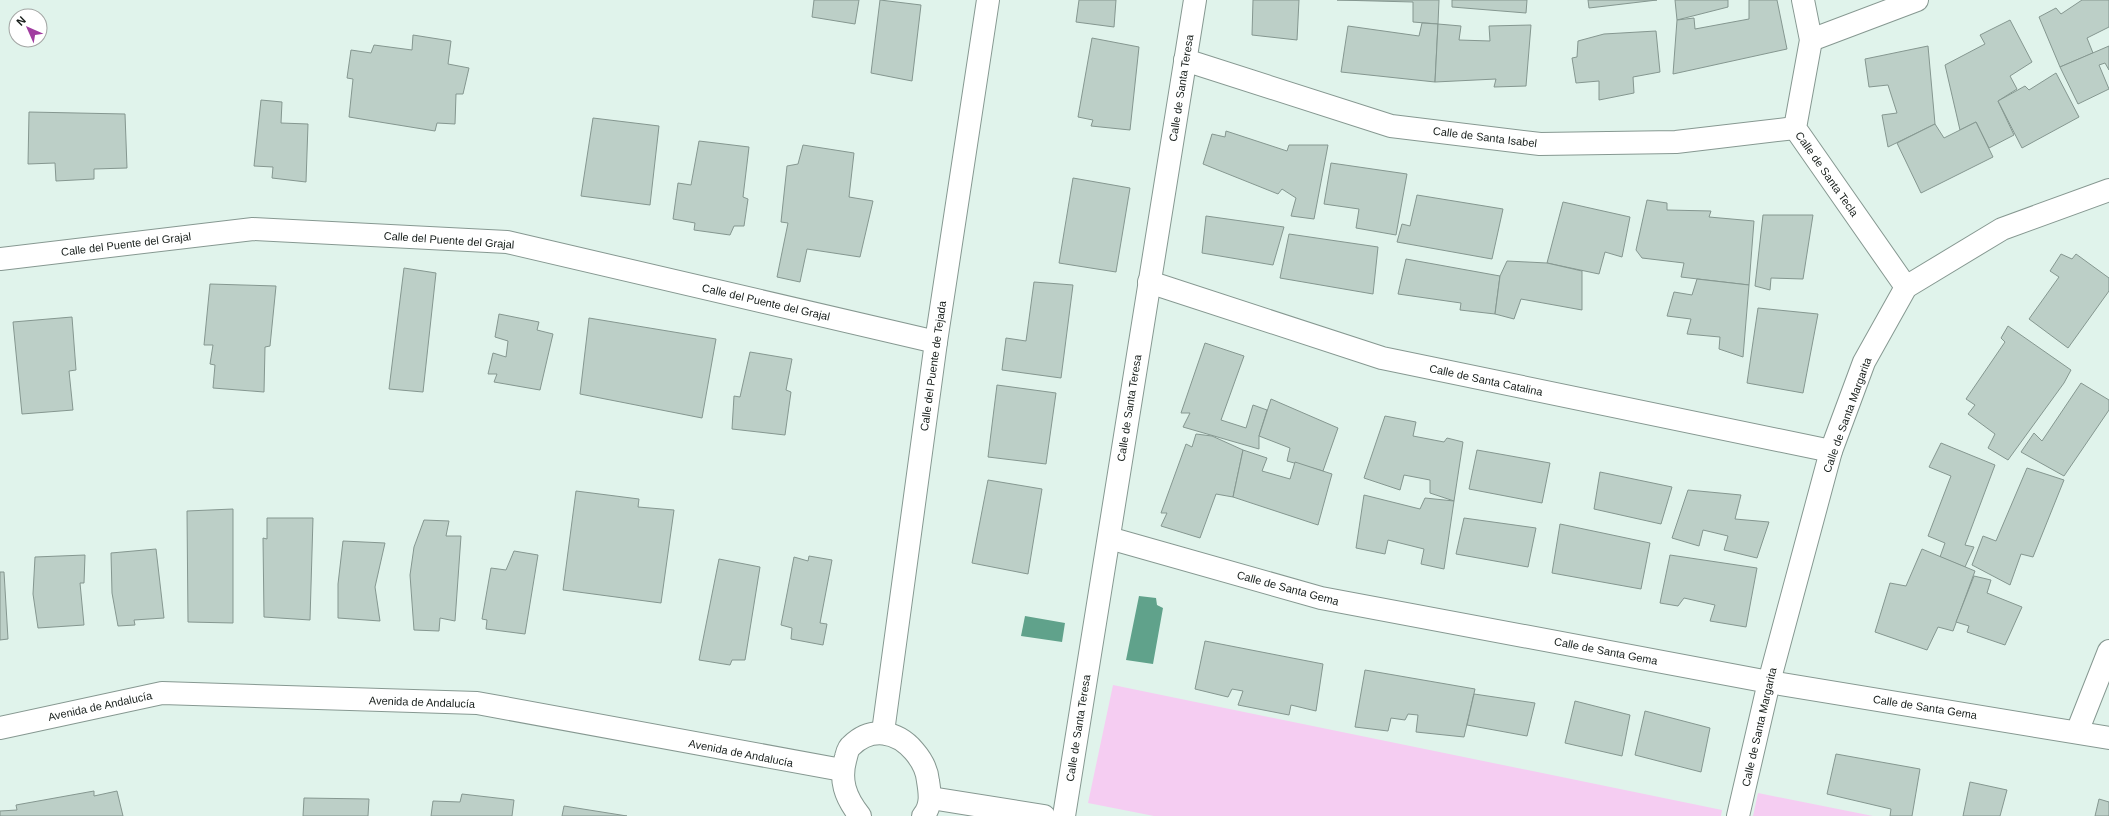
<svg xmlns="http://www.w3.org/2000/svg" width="2109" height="816" viewBox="0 0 2109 816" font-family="Helvetica,sans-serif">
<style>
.green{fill:#f5cdf2}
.water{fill:#60a28b}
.building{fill:#bccfc7;stroke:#859790}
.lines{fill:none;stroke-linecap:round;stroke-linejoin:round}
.minor-casing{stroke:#869891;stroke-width:24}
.minor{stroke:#fff;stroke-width:22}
.labels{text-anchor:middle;stroke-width:4;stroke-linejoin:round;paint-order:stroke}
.street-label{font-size:11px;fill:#161d1a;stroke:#fff}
</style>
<rect width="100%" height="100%" fill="#e0f3eb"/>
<g class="green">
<polygon points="1113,685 1722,810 1721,816 1154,816 1088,803"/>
<polygon points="1758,793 1873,816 1753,816"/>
</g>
<g class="water">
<polygon points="1139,596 1156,598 1157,605 1163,608 1153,664 1126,660"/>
<polygon points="1025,616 1065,623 1062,642 1021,636"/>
</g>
<g class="building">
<polygon points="814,0 859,0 855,24 812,17"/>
<polygon points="880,0 921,5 912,81 871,73"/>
<polygon points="1079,0 1116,0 1114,27 1076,22"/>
<polygon points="1253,0 1299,0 1297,40 1252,35"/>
<polygon points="1337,0 1439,0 1438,24 1413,22 1413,2"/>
<polygon points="1452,0 1527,0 1526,13 1452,7"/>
<polygon points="1588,0 1657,0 1589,8"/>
<polygon points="1675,0 1728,0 1728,7 1677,20"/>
<polygon points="1749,0 1777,0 1787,49 1673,74 1677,20 1694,18 1695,29 1749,19"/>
<polygon points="2082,0 2109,0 2109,27 2087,38 2093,53 2060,67 2039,17 2056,8 2061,14"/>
<polygon points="2010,20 2032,62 2010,76 2017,89 1998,101 2014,135 1989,148 1976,122 1960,130 1945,65 1985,44 1980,35"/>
<polygon points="1422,23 1438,24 1435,82 1341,72 1348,26 1419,36"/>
<polygon points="1438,24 1461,26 1459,40 1490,41 1489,26 1531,25 1526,86 1494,87 1496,79 1435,82"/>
<polygon points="1656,31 1660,72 1633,77 1634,93 1599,100 1599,81 1576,83 1572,58 1577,57 1578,41 1604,34"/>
<polygon points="413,35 451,41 448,64 469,68 463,94 456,94 455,124 437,123 435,131 349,117 353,79 347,78 351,50 371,53 374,45 412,50"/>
<polygon points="1092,38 1139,47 1130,130 1091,126 1093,120 1078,117"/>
<polygon points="1928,46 1935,124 1888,147 1882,115 1897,113 1888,85 1869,87 1865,59"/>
<polygon points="2109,46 2109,70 2105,63 2099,65 2109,89 2078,104 2060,67"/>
<polygon points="2056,73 2079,117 2022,148 1998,101 2025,86 2029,90"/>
<polygon points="261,100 282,102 281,123 308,124 306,182 272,178 273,167 254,166"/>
<polygon points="29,112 125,114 127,168 94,169 94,179 56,181 55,163 28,164"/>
<polygon points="593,118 659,126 650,205 581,196"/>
<polygon points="1976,122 1993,157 1921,193 1897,143 1935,124 1944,138"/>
<polygon points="1226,131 1287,151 1289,145 1328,145 1314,219 1291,216 1296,198 1282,189 1278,194 1203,164 1212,134 1225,137"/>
<polygon points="699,141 749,147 743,197 748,199 744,226 734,226 730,235 694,230 695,223 673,219 678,183 691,185"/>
<polygon points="803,145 854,153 849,197 873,201 860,257 807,249 800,282 777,277 788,223 781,222 787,166 798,164"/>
<polygon points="1331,163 1407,174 1396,235 1356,228 1359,209 1324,204"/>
<polygon points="1073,178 1130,188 1116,272 1059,263"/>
<polygon points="1417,195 1503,209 1492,259 1397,242 1402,224 1410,226"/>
<polygon points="1647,200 1667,203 1667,210 1711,211 1709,217 1754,221 1749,285 1681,277 1684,263 1642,258 1636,250"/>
<polygon points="1563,202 1630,217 1622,257 1605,252 1599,274 1547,263"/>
<polygon points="1763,215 1813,215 1803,279 1771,278 1770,290 1755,286"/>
<polygon points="1206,216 1284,227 1273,265 1202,253"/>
<polygon points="1289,234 1378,247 1373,294 1280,278"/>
<polygon points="2061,254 2072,259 2076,254 2109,278 2109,291 2068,348 2029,319 2059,277 2050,271"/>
<polygon points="1406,259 1500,276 1495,314 1460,310 1461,303 1398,294"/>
<polygon points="1507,261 1547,263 1582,271 1582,310 1521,299 1514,319 1495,314 1500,276"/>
<polygon points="404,268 436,273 423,392 389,389"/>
<polygon points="1697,279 1749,285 1743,357 1719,349 1720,337 1687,334 1691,319 1667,316 1674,292 1692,295"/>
<polygon points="1034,282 1073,285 1061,378 1002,370 1006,338 1026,341"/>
<polygon points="210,284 276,286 270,346 265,347 264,392 213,388 215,365 210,364 213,345 204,345"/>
<polygon points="1758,308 1818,314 1803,393 1747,383"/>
<polygon points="499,314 539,322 537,330 553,334 540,390 494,382 497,374 488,374 493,353 506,357 508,341 495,337"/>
<polygon points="72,317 76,370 69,371 73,410 22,414 13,322"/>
<polygon points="589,318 716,339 702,418 580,394"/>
<polygon points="2008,326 2071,370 2064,383 2008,460 1988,448 1995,434 1968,414 1975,405 1966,399 2005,342 2001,338"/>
<polygon points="1205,343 1244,356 1221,420 1246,428 1253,405 1267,410 1259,436 1259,449 1183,427 1190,413 1181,413"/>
<polygon points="750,352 792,359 786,390 791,392 785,435 732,429 734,396 740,397"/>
<polygon points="2081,383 2109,400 2109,410 2064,476 2021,452 2034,433 2042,441"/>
<polygon points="997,385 1056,393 1046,464 988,457"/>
<polygon points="1271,399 1338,428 1323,471 1287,461 1290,448 1259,436"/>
<polygon points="1385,416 1416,422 1413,436 1444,442 1447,438 1463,442 1454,501 1430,493 1430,480 1404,475 1400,490 1364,478"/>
<polygon points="1196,434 1212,436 1243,450 1233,497 1216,494 1200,538 1161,526 1167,513 1161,513 1186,444 1192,447"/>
<polygon points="1941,443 1995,465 1965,545 1974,547 1965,567 1940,557 1945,543 1928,536 1951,476 1929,467"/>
<polygon points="1243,450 1267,458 1262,471 1290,479 1295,462 1332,474 1318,525 1233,497"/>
<polygon points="1477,450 1550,463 1542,503 1469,489"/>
<polygon points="2027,468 2064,480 2033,557 2021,554 2010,585 1972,565 1983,536 1996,541"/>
<polygon points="1600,472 1672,487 1661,524 1594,509"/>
<polygon points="988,480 1042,489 1028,574 972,563"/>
<polygon points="1688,490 1741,495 1735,519 1769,522 1757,558 1724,550 1728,536 1703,530 1699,546 1672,538"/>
<polygon points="576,491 639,499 638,507 674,510 661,603 563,590"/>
<polygon points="1364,495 1420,509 1425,498 1454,501 1444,569 1421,564 1424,549 1388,540 1385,554 1356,548"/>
<polygon points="233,509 233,623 188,622 187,511"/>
<polygon points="267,518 313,518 310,620 264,617 263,538 267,539"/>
<polygon points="1464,518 1536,528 1528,567 1456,554"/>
<polygon points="424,520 449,521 446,536 461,536 455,621 440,618 439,631 414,630 410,575 414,547"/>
<polygon points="1560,524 1650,543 1641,589 1552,573"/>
<polygon points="343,541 385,543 375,587 380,621 338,618 338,584"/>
<polygon points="156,549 164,618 134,620 135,625 118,626 112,593 111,553"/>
<polygon points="1922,549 1975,571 1953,631 1938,627 1927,650 1875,632 1890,583 1906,586"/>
<polygon points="514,551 538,555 525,634 486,629 487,620 482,619 491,568 506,570"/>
<polygon points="85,555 84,583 80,583 84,625 38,628 33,594 35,557"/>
<polygon points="1670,555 1757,568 1746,627 1710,621 1715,605 1684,598 1678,606 1660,603"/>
<polygon points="809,556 832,560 820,623 827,624 823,645 791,639 792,628 781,625 794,557 808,561"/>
<polygon points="719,559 760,567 745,660 732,660 730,665 699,660"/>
<polygon points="0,572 4,572 8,639 0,640"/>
<polygon points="1974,576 1991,580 1987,593 2022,607 2005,645 1967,632 1969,626 1956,622"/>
<polygon points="1205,641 1323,664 1316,711 1291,705 1289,715 1238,705 1243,691 1232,689 1228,697 1195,689"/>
<polygon points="1365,670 1475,689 1464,737 1416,732 1418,715 1408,714 1405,720 1391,718 1388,731 1355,727"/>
<polygon points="1474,694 1535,703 1527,736 1467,725"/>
<polygon points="1575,701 1630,715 1622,756 1565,743"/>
<polygon points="1645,711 1710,728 1701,772 1635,755"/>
<polygon points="1836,754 1920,769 1912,816 1890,816 1891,809 1827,794"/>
<polygon points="1970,782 2007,790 2000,816 1963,816"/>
<polygon points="94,791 94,796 117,791 123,816 0,816 0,811 17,810 16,805"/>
<polygon points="462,794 514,800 512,816 431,816 433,801 460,802"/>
<polygon points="304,798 369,799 368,816 303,816"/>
<polygon points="2099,799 2109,802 2109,816 2095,816"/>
<polygon points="564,806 627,816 562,816"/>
</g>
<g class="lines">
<g class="minor-casing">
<g id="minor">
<polyline points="1803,0 1811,40 1795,128 1906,287"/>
<polyline points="1811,40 1917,0"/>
<polyline points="1185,60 1391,126 1540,144 1676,142 1795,128"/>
<polyline points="0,259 253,229 507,242 936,342"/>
<polyline points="1149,282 1382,358 1831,451"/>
<polyline points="1109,538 1321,598 1769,682 2109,738"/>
<polyline points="0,728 162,693 477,703 842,770"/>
<polyline points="883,732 936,342 988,0"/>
<polyline points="2077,732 2109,651"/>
<polyline points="931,798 1044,816"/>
<path d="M 860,816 C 845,797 839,780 846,757 C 847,753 848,748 851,746 C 871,726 897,731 914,751 C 921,759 927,770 928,781 C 930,793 932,806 923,816"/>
<polyline points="1064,816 1195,0"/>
<polyline points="1738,816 1769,682 1831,451 1864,362 1906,287 2002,229 2109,190"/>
</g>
</g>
<use href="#minor" class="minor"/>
</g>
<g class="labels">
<g class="street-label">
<text transform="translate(1181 88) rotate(-81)" y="4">Calle de Santa Teresa</text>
<text transform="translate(1485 137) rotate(7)" y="4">Calle de Santa Isabel</text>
<text transform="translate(1827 174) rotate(55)" y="4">Calle de Santa Tecla</text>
<text transform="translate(449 240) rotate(4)" y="4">Calle del Puente del Grajal</text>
<text transform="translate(126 244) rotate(-7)" y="4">Calle del Puente del Grajal</text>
<text transform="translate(766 302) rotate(13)" y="4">Calle del Puente del Grajal</text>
<text transform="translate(933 366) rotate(-82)" y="4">Calle del Puente de Tejada</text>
<text transform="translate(1486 380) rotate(12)" y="4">Calle de Santa Catalina</text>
<text transform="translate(1129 408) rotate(-81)" y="4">Calle de Santa Teresa</text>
<text transform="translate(1847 415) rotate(-70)" y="4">Calle de Santa Margarita</text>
<text transform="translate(1288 588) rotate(15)" y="4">Calle de Santa Gema</text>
<text transform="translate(1606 651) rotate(11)" y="4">Calle de Santa Gema</text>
<text transform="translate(422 702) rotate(2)" y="4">Avenida de Andalucía</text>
<text transform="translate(100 706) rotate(-12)" y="4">Avenida de Andalucía</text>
<text transform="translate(1925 707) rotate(9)" y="4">Calle de Santa Gema</text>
<text transform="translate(1759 727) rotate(-77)" y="4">Calle de Santa Margarita</text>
<text transform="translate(1078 728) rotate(-81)" y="4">Calle de Santa Teresa</text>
<text transform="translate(741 753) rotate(11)" y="4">Avenida de Andalucía</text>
</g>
</g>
<g transform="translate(28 28) rotate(315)"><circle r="19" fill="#ffffff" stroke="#a2a5a3"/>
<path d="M0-3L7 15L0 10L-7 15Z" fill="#a13ca0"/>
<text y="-6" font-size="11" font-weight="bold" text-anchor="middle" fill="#161d1a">N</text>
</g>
</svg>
